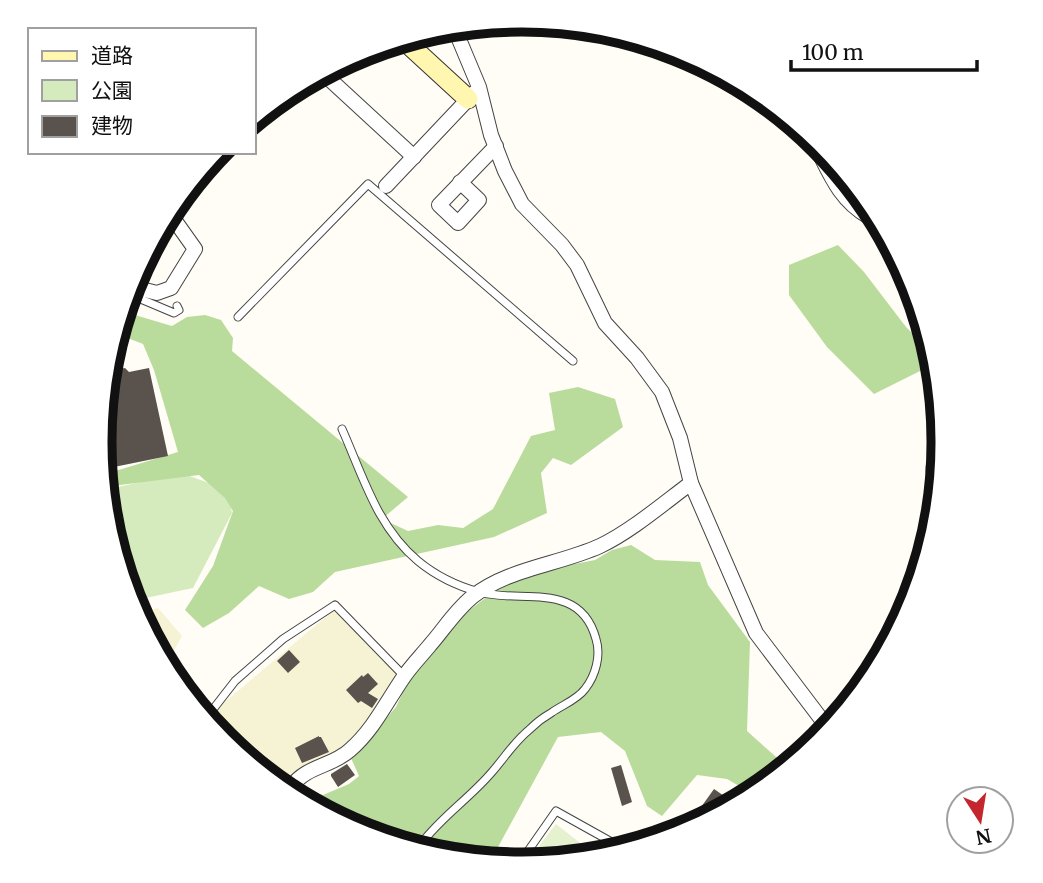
<svg xmlns="http://www.w3.org/2000/svg" width="1043" height="883" viewBox="0 0 1043 883" font-family="Merriweather,'Noto Sans JP',serif">
<style>
.farmland{fill:#f6f3d4}
.green{fill:#d5ebbd}
.forest{fill:#b9dc9c}
.pitch{fill:#e6f2cf}
.building{fill:#5a524d}
.lines{fill:none;stroke-linecap:round;stroke-linejoin:round}
.lane-casing{stroke:#444;stroke-width:9}
.street-casing{stroke:#444;stroke-width:16}
.secondary-casing{stroke:#333;stroke-width:21}
.path{stroke:#333;stroke-width:2.5;stroke-dasharray:7 3.5;stroke-linecap:butt}
.lane{stroke:#fff;stroke-width:7}
.street{stroke:#fff;stroke-width:14}
.secondary{stroke:#fff6b0;stroke-width:19}
.rim{fill:none;stroke:#111;stroke-width:9}
</style>
<rect width="100%" height="100%" fill="#fffdf5"/>
<g class="farmland">
<polygon points="158,608 182,636 169,659 138,613"/>
<polygon points="334,610 408,682 355,742 297,790 223,740 209,720 220,706"/>
</g>
<polygon class="green" points="181,473 220,487 229,496 232,513 193,588 131,601 109,489"/>
<g class="forest">
<polygon points="838,245 864,272 906,327 925,346 928,364 922,370 874,394 827,347 789,295 789,265"/>
<polygon points="125,310 128,313 172,326 187,317 205,315 221,320 233,338 232,351 408,497 382,519 408,531 438,525 463,528 493,509 531,436 555,430 549,393 578,387 615,399 623,427 571,465 553,458 541,473 547,513 494,537 335,572 313,592 289,599 259,586 229,613 203,628 185,610 213,566 233,511 225,498 199,475 112,486 112,472 178,452 154,370 143,344 120,335"/>
<polygon points="631,545 655,560 700,562 708,585 750,642 747,731 784,764 746,790 727,779 697,775 662,816 647,806 625,751 601,732 558,737 492,858 360,831 307,796 311,791 323,795 349,784 359,776 351,758 396,707 411,674 467,612 501,586 564,566 595,560 612,550"/>
</g>
<polygon class="pitch" points="556,824 589,850 526,863"/>
<g class="building">
<polygon points="125,368 129,372 149,368 168,456 109,468 101,431 113,370"/>
<polygon points="289,650 300,662 288,673 277,661"/>
<polygon points="368,673 378,684 368,693 378,699 372,708 361,701 358,703 346,690 362,675 363,677"/>
<polygon points="319,736 319,737 321,737 329,752 302,763 295,748"/>
<polygon points="347,764 355,775 338,787 331,776 331,774"/>
<polygon points="621,765 632,802 622,806 611,768"/>
<polygon points="714,789 730,800 687,829 686,828"/>
</g>
<g class="lines">
<g class="lane-casing">
<g id="lane">
<polyline points="128,297 136,297 174,313 179,310 177,306"/>
<polyline points="238,317 368,184 573,361"/>
<path d="M 342,429 C 363,476 377,527 418,561 C 435,575 457,586 479,592 C 521,604 580,580 596,639 C 601,655 596,675 585,689 C 577,700 562,705 551,713 C 544,717 536,723 530,729 C 513,743 506,756 492,772 C 470,798 441,817 421,844"/>
<polyline points="207,717 235,681 283,639 335,605 404,676"/>
<polyline points="521,861 556,811 617,845"/>
</g>
</g>
<g class="street-casing">
<g id="street">
<polyline points="456,32 479,87 491,135 505,171 522,204 562,245 577,265 605,323 637,358 662,392 680,438 691,483 756,633 828,728"/>
<polyline points="325,75 414,157"/>
<path d="M 811,137 C 828,168 836,198 869,217"/>
<polyline points="460,182 479,200 458,223 439,205 496,146"/>
<polyline points="386,186 474,93"/>
<polyline points="131,285 133,287 157,293 171,288 195,249 173,218"/>
<path d="M 292,786 C 306,766 333,766 350,750 C 373,730 386,703 403,678 C 411,666 421,656 430,645 C 444,629 455,611 472,597 C 509,568 558,565 600,546 C 630,532 664,503 691,483"/>
</g>
</g>
<g class="secondary-casing">
<polyline id="secondary" points="406,42 468,99"/>
</g>
<g class="path">
<polyline points="926,525 927,519 927,464 929,460 941,453"/>
<polyline points="220,716 272,773"/>
</g>
<use href="#lane" class="lane"/>
<use href="#street" class="street"/>
<use href="#secondary" class="secondary"/>
</g>
<path d="M0 0H1043V883H0ZM521 32H522A409 409 0 0 1 931 441V443A409 409 0 0 1 522 852H521A409 409 0 0 1 112 443V441A409 409 0 0 1 521 32Z" fill="#fff" fill-rule="evenodd"/>
<path class="rim" d="M521 32H522A409 409 0 0 1 931 441V443A409 409 0 0 1 522 852H521A409 409 0 0 1 112 443V441A409 409 0 0 1 521 32Z"/>
<rect x="28" y="28" width="228" height="126" fill="#ffffff" stroke="#a0a0a0" stroke-width="2"/>
<rect x="42" y="51" width="35" height="10" fill="#fff6b0" stroke="#a0a0a0" stroke-width="2"/>
<text x="91" y="63" font-size="21" fill="#111111">道路</text>
<rect x="42" y="80" width="35" height="21" fill="#d5ebbd" stroke="#a0a0a0" stroke-width="2"/>
<text x="91" y="98" font-size="21" fill="#111111">公園</text>
<rect x="42" y="116" width="35" height="21" fill="#5a524d" stroke="#a0a0a0" stroke-width="2"/>
<text x="91" y="133" font-size="21" fill="#111111">建物</text>
<g transform="translate(980 820) rotate(168)"><circle r="33" fill="#ffffff" stroke="#a0a0a0" stroke-width="2"/>
<path d="M0-5L12 26L0 18L-12 26Z" fill="#c4262e"/>
<text y="-10" font-size="19" font-weight="bold" text-anchor="middle" fill="#111111">N</text>
</g>
<path d="M791 60v10h186v-10" fill="none" stroke="#111111" stroke-width="3.5"/>
<text x="802" y="60" font-size="21" fill="#111111" stroke="#ffffff" stroke-width="5" paint-order="stroke">100 m</text>
</svg>
